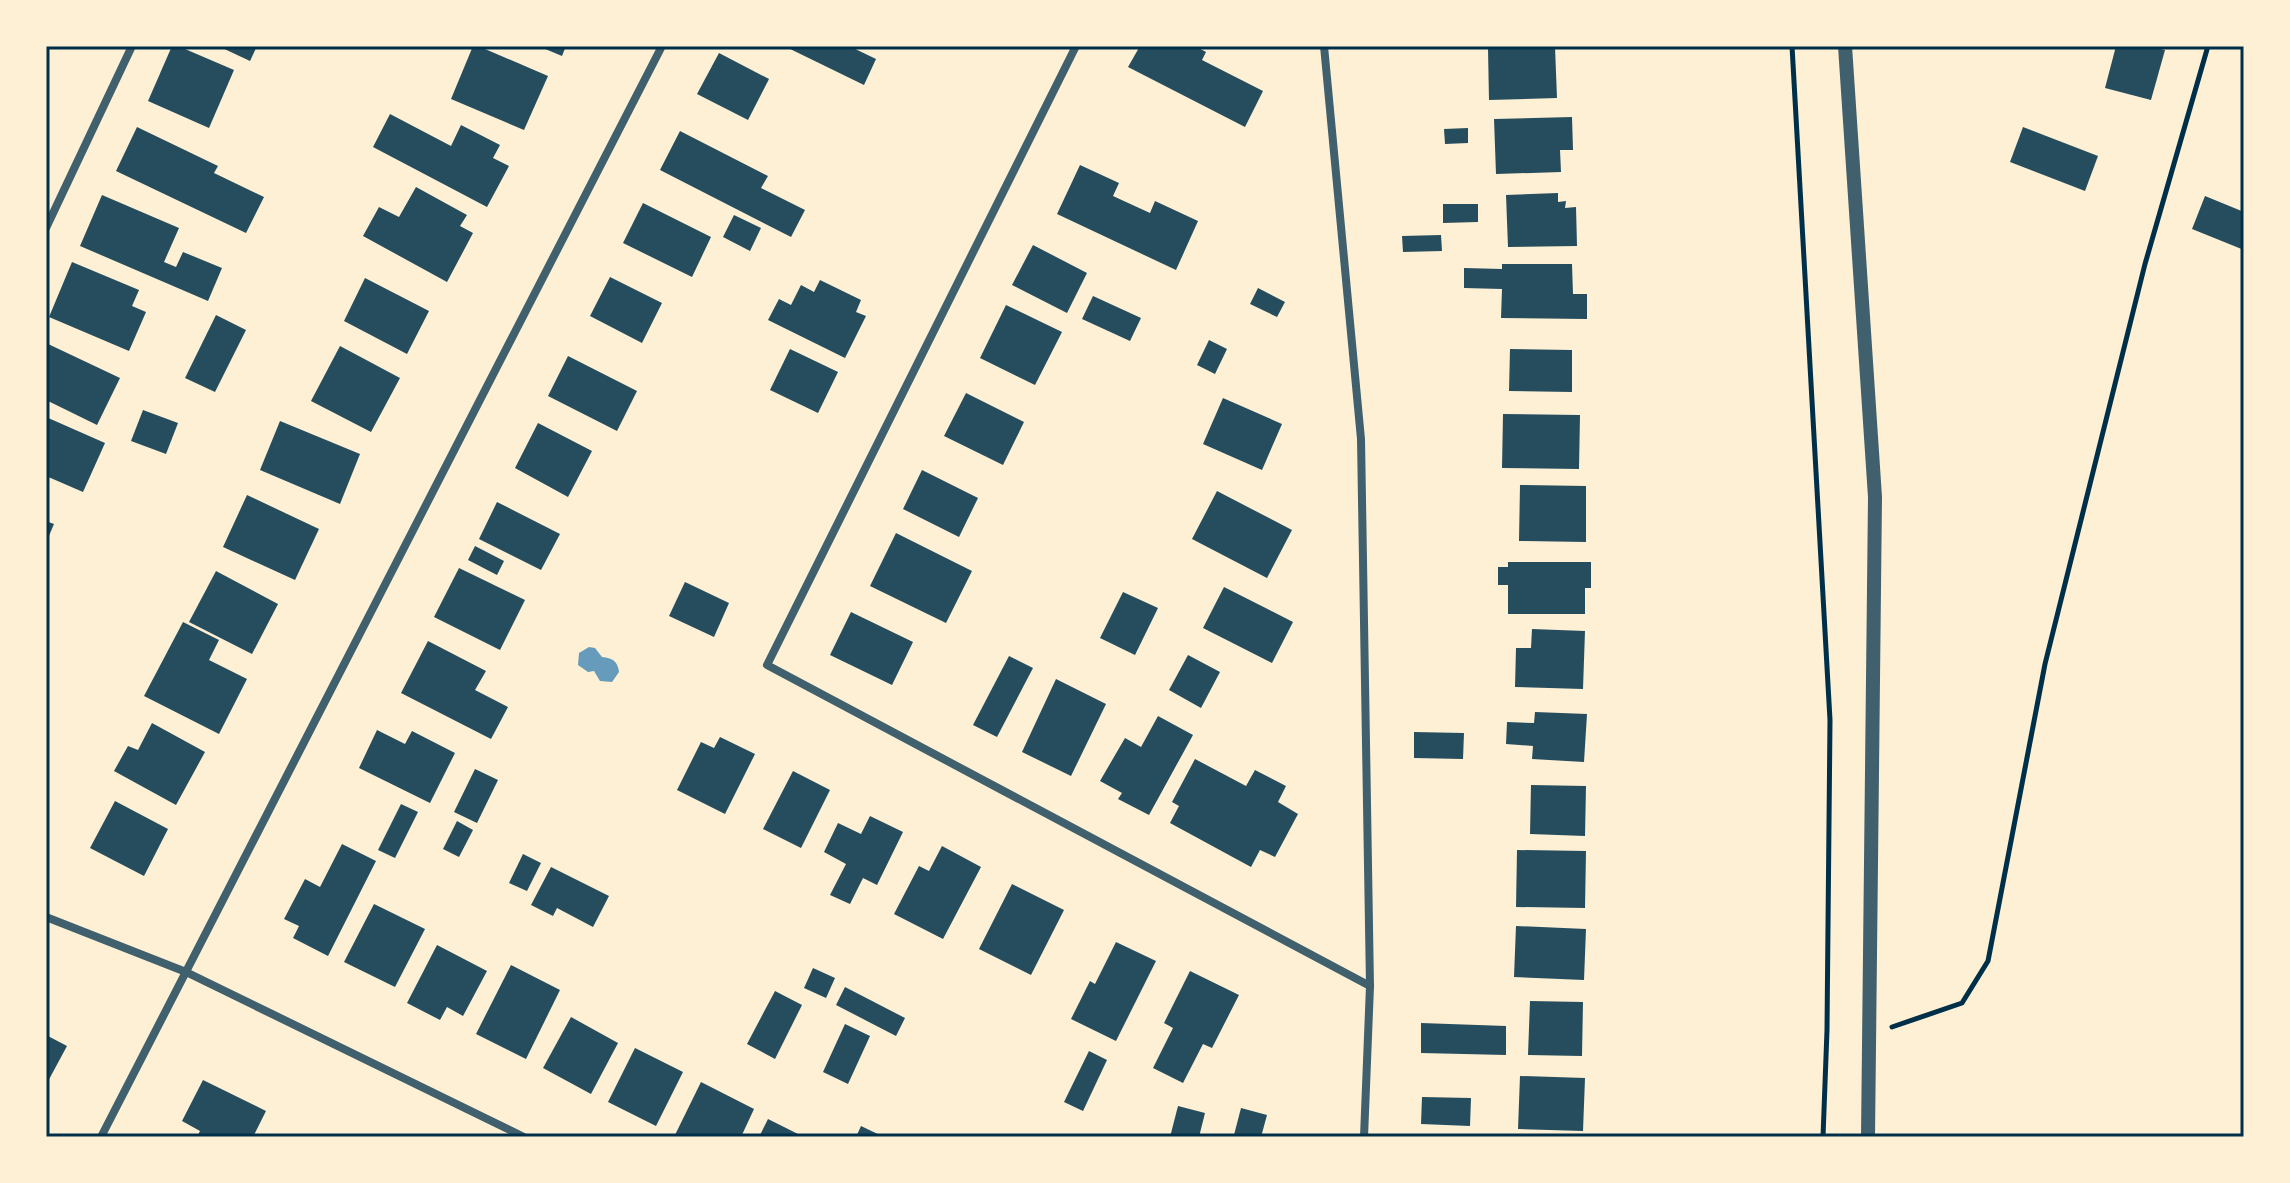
<svg xmlns="http://www.w3.org/2000/svg" width="2290" height="1183" viewBox="0 0 2290 1183" font-family="Mulish,sans-serif">
<style>
.water{fill:#669bbc}
.building{fill:#264d5e}
.lines{fill:none;stroke-linecap:round;stroke-linejoin:round}
.path{stroke:#003049;stroke-width:5}
.minor{stroke:#3f606c;stroke-width:8}
.tertiary{stroke:#3f606c;stroke-width:14}
.neatline{fill:none;stroke:#003049;stroke-width:3}
</style>
<rect width="100%" height="100%" fill="#fdf0d5"/>
<path class="water" d="M 589,647 L 595,648 L 602,657 C 612,658 618,661 619,672 L 612,682 L 600,681 L 594,671 L 588,672 L 578,665 L 579,653 Z"/>
<g class="building">
<polygon points="172,46 178,46 234,70 209,128 148,101"/>
<polygon points="218,46 257,46 250,61"/>
<polygon points="473,46 478,46 548,76 524,130 451,99"/>
<polygon points="538,46 566,46 562,56"/>
<polygon points="784,46 849,46 876,59 864,85"/>
<polygon points="1140,46 1195,46 1206,52 1202,60 1263,91 1245,127 1128,67"/>
<polygon points="2116,46 2148,46 2165,50 2151,100 2105,88"/>
<polygon points="1555,47 1557,98 1489,100 1488,49"/>
<polygon points="719,53 769,79 748,120 697,94"/>
<polygon points="390,114 451,146 461,125 500,145 493,158 509,166 487,207 373,147"/>
<polygon points="1572,117 1573,150 1560,150 1561,172 1496,174 1494,119"/>
<polygon points="137,127 218,166 214,173 264,197 246,233 116,171"/>
<polygon points="2023,127 2098,156 2085,191 2010,162"/>
<polygon points="1468,128 1468,143 1445,144 1444,129"/>
<polygon points="680,131 768,176 761,188 805,210 791,237 660,170"/>
<polygon points="1080,165 1119,183 1113,196 1150,213 1155,201 1198,221 1176,270 1057,214"/>
<polygon points="416,187 467,215 460,226 473,233 447,282 363,236 379,207 399,217"/>
<polygon points="1558,193 1558,202 1566,201 1565,208 1576,207 1577,246 1508,247 1506,195"/>
<polygon points="102,195 179,228 164,262 176,267 183,252 222,268 208,301 80,246"/>
<polygon points="2205,196 2244,212 2244,250 2192,229"/>
<polygon points="643,203 711,237 692,277 623,243"/>
<polygon points="1443,204 1478,204 1478,222 1443,223"/>
<polygon points="734,215 761,228 750,251 723,237"/>
<polygon points="1441,235 1442,251 1403,252 1402,236"/>
<polygon points="1033,245 1087,273 1067,313 1012,285"/>
<polygon points="72,262 139,290 132,306 146,312 129,351 49,317"/>
<polygon points="1502,264 1572,264 1573,294 1587,294 1587,319 1501,318 1502,289 1464,288 1464,268 1502,269"/>
<polygon points="610,277 662,303 642,343 590,316"/>
<polygon points="365,278 429,311 407,354 344,321"/>
<polygon points="820,280 861,300 856,312 866,316 845,358 768,320 779,299 791,305 801,285 814,292"/>
<polygon points="1258,288 1285,302 1277,317 1250,304"/>
<polygon points="1093,296 1141,318 1130,341 1082,319"/>
<polygon points="1006,305 1062,332 1035,385 980,358"/>
<polygon points="216,315 246,330 215,392 185,378"/>
<polygon points="1209,340 1227,349 1215,374 1197,365"/>
<polygon points="46,343 120,378 97,425 46,400"/>
<polygon points="340,346 400,378 371,432 311,401"/>
<polygon points="790,349 838,372 818,413 770,390"/>
<polygon points="1510,349 1572,350 1572,392 1509,391"/>
<polygon points="568,356 637,391 617,431 548,396"/>
<polygon points="966,393 1024,422 1003,465 944,436"/>
<polygon points="1223,398 1282,424 1262,470 1203,444"/>
<polygon points="143,410 178,423 166,454 131,441"/>
<polygon points="1503,414 1580,415 1579,469 1502,468"/>
<polygon points="46,417 105,443 83,492 46,476"/>
<polygon points="280,421 360,454 340,504 260,470"/>
<polygon points="538,423 592,451 568,497 515,468"/>
<polygon points="922,470 978,498 959,537 903,509"/>
<polygon points="1520,485 1586,486 1586,542 1519,541"/>
<polygon points="1217,491 1292,530 1267,578 1192,539"/>
<polygon points="247,495 319,529 295,580 223,547"/>
<polygon points="497,502 560,534 541,570 479,539"/>
<polygon points="46,521 54,524 46,543"/>
<polygon points="896,533 972,571 946,623 870,586"/>
<polygon points="475,546 504,561 497,575 468,560"/>
<polygon points="1508,562 1591,562 1591,588 1585,588 1585,614 1508,614 1508,585 1498,585 1498,567 1508,567"/>
<polygon points="459,568 525,600 500,650 434,617"/>
<polygon points="216,571 278,604 252,654 189,622"/>
<polygon points="685,582 729,603 714,637 669,616"/>
<polygon points="1224,587 1293,622 1272,663 1203,628"/>
<polygon points="1123,592 1158,608 1135,655 1100,638"/>
<polygon points="851,612 913,642 892,685 830,655"/>
<polygon points="183,622 219,640 209,660 247,679 219,734 144,696"/>
<polygon points="1532,629 1585,631 1583,689 1515,687 1516,648 1531,648"/>
<polygon points="428,641 486,671 475,690 508,707 491,739 401,693"/>
<polygon points="1188,655 1220,672 1201,708 1169,690"/>
<polygon points="1009,656 1033,668 997,737 973,725"/>
<polygon points="1056,679 1106,704 1071,776 1022,752"/>
<polygon points="1535,712 1587,714 1584,762 1532,759 1533,746 1506,744 1507,722 1534,723"/>
<polygon points="1158,716 1193,735 1149,815 1118,799 1122,793 1100,781 1125,738 1141,747"/>
<polygon points="152,723 205,752 176,805 114,771 128,746 138,750"/>
<polygon points="377,730 405,744 412,731 455,753 430,803 359,768"/>
<polygon points="1414,732 1464,733 1463,759 1414,758"/>
<polygon points="720,737 755,754 725,814 677,790 701,742 714,748"/>
<polygon points="1195,759 1246,786 1255,770 1286,786 1278,802 1298,814 1275,857 1260,850 1251,867 1170,823 1179,806 1172,802"/>
<polygon points="475,769 498,780 477,823 454,812"/>
<polygon points="793,771 830,790 801,848 763,829"/>
<polygon points="1531,785 1586,786 1585,836 1530,834"/>
<polygon points="115,801 168,829 144,876 90,848"/>
<polygon points="401,804 418,812 395,858 378,850"/>
<polygon points="870,816 903,832 877,885 863,878 850,904 830,895 846,864 824,852 838,823 861,834"/>
<polygon points="457,821 473,830 459,857 443,849"/>
<polygon points="342,844 376,861 328,956 293,938 299,926 284,919 305,879 320,887"/>
<polygon points="942,846 981,867 943,939 894,914 919,866 929,871"/>
<polygon points="1517,850 1586,851 1585,908 1516,907"/>
<polygon points="523,854 541,863 527,891 509,883"/>
<polygon points="551,867 609,896 593,927 557,908 553,916 531,905"/>
<polygon points="1012,884 1064,910 1031,975 979,949"/>
<polygon points="374,904 425,929 395,987 344,962"/>
<polygon points="1516,926 1586,929 1584,980 1514,977"/>
<polygon points="1116,942 1156,961 1116,1041 1071,1019 1090,981 1095,984"/>
<polygon points="437,945 487,971 463,1016 447,1007 440,1020 407,1003"/>
<polygon points="511,965 560,990 526,1059 476,1034"/>
<polygon points="813,968 835,978 826,998 804,988"/>
<polygon points="1190,971 1239,995 1212,1048 1203,1044 1183,1083 1153,1068 1173,1028 1164,1023"/>
<polygon points="845,987 905,1018 896,1036 836,1005"/>
<polygon points="775,991 802,1005 775,1059 747,1044"/>
<polygon points="1530,1001 1583,1002 1582,1056 1528,1055"/>
<polygon points="571,1017 618,1043 591,1094 543,1068"/>
<polygon points="1421,1023 1506,1026 1506,1055 1421,1053"/>
<polygon points="845,1024 870,1036 848,1084 823,1072"/>
<polygon points="46,1035 67,1046 46,1085"/>
<polygon points="635,1048 683,1072 656,1126 608,1102"/>
<polygon points="1089,1051 1107,1060 1083,1111 1064,1102"/>
<polygon points="1520,1076 1585,1078 1583,1131 1518,1129"/>
<polygon points="203,1080 266,1111 253,1137 197,1137 200,1131 182,1121"/>
<polygon points="701,1082 754,1109 741,1137 674,1137"/>
<polygon points="1422,1097 1471,1098 1470,1126 1421,1124"/>
<polygon points="1178,1106 1205,1113 1199,1137 1170,1137"/>
<polygon points="1241,1108 1267,1115 1261,1137 1234,1135"/>
<polygon points="768,1119 804,1137 759,1137"/>
<polygon points="861,1126 884,1137 856,1137"/>
</g>
<g class="lines">
<g class="path">
<polyline points="1792,46 1830,720 1827,1030 1823,1137"/>
<polyline points="1892,1027 1962,1003 1988,961 2045,664 2145,264 2208,46"/>
</g>
<g class="minor">
<polyline points="1076,46 767,665 1370,986"/>
<polyline points="1324,46 1361,439 1370,986 1364,1137"/>
<polyline points="46,228 132,46"/>
<polyline points="46,917 186,972 524,1137"/>
<polyline points="101,1137 662,46"/>
</g>
<polyline class="tertiary" points="1845,46 1875,497 1868,1137"/>
</g>
<rect width="2290" height="1183" fill="none" stroke="#fdf0d5" stroke-width="96"/>
<rect x="48" y="48" width="2194" height="1087" class="neatline"/>
</svg>
